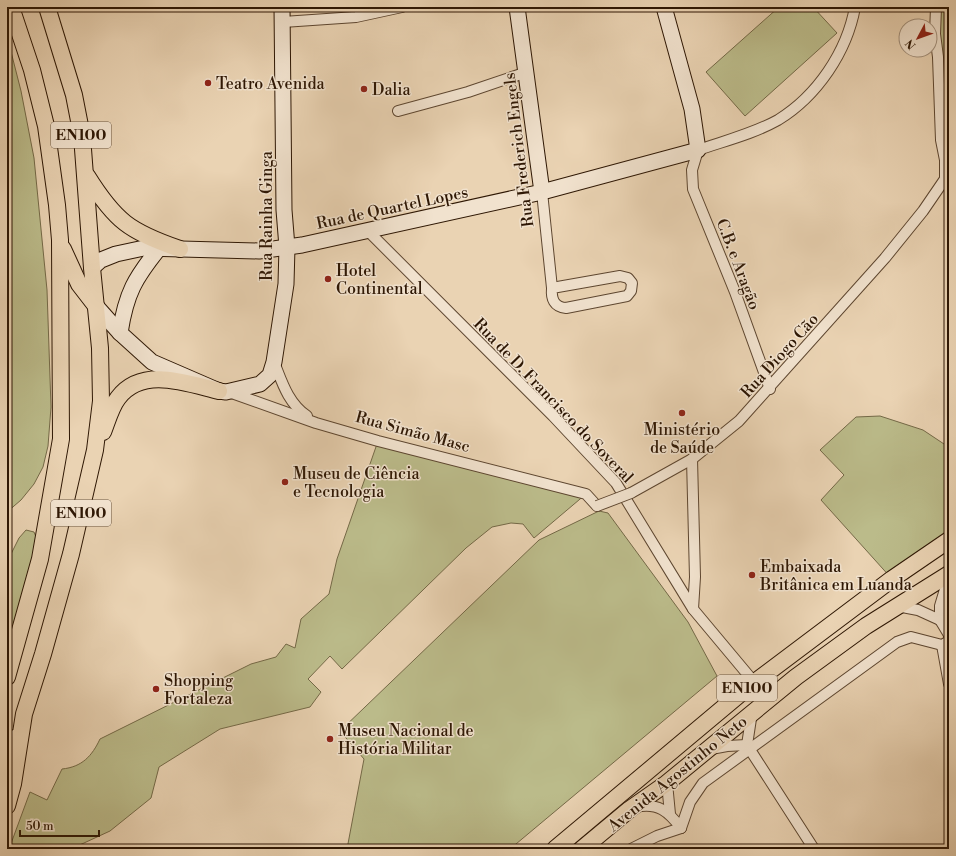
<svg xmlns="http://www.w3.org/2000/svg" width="956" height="856" viewBox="0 0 956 856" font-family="'Libre Bodoni',serif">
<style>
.green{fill:#bbbb8a;stroke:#746947}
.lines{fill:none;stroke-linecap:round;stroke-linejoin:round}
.street-casing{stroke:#5d4630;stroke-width:12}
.secondary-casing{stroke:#2e1704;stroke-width:17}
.primary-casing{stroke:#2e1704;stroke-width:18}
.street{stroke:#f1e2ce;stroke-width:10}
.secondary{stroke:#f1e2ce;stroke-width:15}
.primary{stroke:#ead3b3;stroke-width:16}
.street-bridge-casing{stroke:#5d4630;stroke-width:12;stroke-linecap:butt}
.street-bridge{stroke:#f1e2ce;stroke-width:10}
.poi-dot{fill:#8f2418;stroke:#f1e2ce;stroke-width:1.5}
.labels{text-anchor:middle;stroke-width:3;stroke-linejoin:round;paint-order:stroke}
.shield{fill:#f1e2ce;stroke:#685441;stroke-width:1}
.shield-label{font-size:15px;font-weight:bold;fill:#2e1704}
.poi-label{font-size:16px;fill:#2e1704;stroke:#f1e2ce;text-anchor:start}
.street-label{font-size:16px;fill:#2e1704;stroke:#f1e2ce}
</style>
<rect width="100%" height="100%" fill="#ead3b3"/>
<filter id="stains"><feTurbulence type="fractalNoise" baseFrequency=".005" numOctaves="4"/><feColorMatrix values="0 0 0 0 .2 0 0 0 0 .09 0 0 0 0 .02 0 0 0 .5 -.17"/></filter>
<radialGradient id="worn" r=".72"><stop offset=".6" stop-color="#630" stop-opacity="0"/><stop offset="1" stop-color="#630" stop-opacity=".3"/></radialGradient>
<g class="green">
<polygon points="779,7 813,7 837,33 745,116 706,72"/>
<polygon points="936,7 949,7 949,132 941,129"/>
<polygon points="7,36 21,91 34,158 47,290 51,407 48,446 43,467 34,484 21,500 7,512"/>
<polygon points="880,416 923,430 947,446 949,444 949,540 892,579 821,500 844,475 820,450 856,417"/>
<path d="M 378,441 L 586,494 L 534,538 L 523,524 L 511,523 L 492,527 L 466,548 L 342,669 L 330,656 L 308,679 L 321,692 L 310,707 L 220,729 L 159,767 L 151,798 L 110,831 L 71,849 L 9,849 L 30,792 L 47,800 L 62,769 C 82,767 92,756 100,739 L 251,664 L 276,657 L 286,644 L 295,648 L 301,619 L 329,594 L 337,559 Z"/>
<polygon points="599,511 608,513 688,622 717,676 510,849 347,849 364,759 340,731 539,540"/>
<polygon points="26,530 34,532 36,537 35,547 7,649 7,562 19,538"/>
</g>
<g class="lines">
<g class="street-casing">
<g id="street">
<polyline points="936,7 935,34 938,57 941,140 945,160 945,180"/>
<polyline points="283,22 356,17 402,7"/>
<polyline points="398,111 468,92 527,72"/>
<polyline points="542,192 552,288"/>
<polyline points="368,231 553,416 616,483 693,609 754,682"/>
<path d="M 620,276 L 628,278 L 632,283 L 631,291 L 627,296 L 566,308 C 554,307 551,299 552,288 Z"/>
<path d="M 274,362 C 282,382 288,403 307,416"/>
<path d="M 770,389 L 735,292 L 693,189 L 692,170 L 698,150 C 724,141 753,134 778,120 C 817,96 847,52 855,7"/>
<polyline points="229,392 316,423 378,441 586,494 597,506"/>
<polyline points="692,459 695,577 693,609"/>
<polyline points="631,493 692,459 739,421 885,258 923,211 949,173"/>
<polyline points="949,576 940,606 940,620 949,635"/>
<polyline points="897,606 918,610 940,620"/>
<polyline points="942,645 949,684"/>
<polyline points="752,712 747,745 814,849"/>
<polyline points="711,749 727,746 747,745"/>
<polyline points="667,783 670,814"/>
<path d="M 636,807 C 658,802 669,812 681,828"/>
<polyline points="681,828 690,802 703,783 897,642 911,637 942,645 949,641"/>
<polyline points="631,849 657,836 681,828"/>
</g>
</g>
<g class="secondary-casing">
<g id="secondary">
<polyline points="517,7 542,192"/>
<polyline points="92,268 101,260 116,254 144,248 259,251 302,245 542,192 698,150 692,109 664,7"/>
<polyline points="96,306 120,333 152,362 219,391 226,392 260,384 270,375 274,362 286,284 287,247 284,210 282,7"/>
<path d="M 120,333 C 126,293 135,278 160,247"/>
<polyline points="7,762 16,737"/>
</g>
</g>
<g class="primary-casing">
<g id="primary">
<path d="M 87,176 C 115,221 130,232 180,249"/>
<polyline points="63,249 79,284 96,306"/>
<path d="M 103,432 C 107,422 111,407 118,398 C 142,366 186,383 219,391"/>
<polyline points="7,677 40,559 61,439 60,240 57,205 46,126 32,70 11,7"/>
<polyline points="7,806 13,784 24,714 43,654 71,554 95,450 101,401 100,348 92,268 82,136 74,95 47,7"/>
<polyline points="555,849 747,688 892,579 949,540"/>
<polyline points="582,849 630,809 667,783 796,677 866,626 949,574"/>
</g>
</g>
<use href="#street" class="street"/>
<use href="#secondary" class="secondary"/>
<use href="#primary" class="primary"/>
<g class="street-bridge-casing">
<polyline id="street-bridge" points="597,506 631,493"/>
</g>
<use href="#street-bridge" class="street-bridge"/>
</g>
<g class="poi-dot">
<circle cx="208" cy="83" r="4"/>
<circle cx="364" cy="89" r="4"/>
<circle cx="328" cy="279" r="4"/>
<circle cx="682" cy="413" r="4"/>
<circle cx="285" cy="482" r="4"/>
<circle cx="752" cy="575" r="4"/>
<circle cx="156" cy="689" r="4"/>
<circle cx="330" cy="739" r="4"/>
</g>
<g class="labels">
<g class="shield">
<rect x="51" y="122" width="60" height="26" rx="3"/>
<rect x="51" y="500" width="60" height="26" rx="3"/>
<rect x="717" y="675" width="60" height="26" rx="3"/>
</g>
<g class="shield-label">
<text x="81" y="140">EN100</text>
<text x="81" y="518">EN100</text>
<text x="747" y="693">EN100</text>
</g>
<g class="poi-label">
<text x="216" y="89">Teatro Avenida</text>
<text x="372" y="95">Dalia</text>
<text x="336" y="276">Hotel<tspan x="336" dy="18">Continental</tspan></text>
<text x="682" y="435" text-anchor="middle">Ministério<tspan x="682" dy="18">de Saúde</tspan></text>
<text x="293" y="479">Museu de Ciência<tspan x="293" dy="18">e Tecnologia</tspan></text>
<text x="760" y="572">Embaixada<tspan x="760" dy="18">Britânica em Luanda</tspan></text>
<text x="164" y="686">Shopping<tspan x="164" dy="18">Fortaleza</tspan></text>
<text x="338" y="736">Museu Nacional de<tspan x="338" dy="18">História Militar</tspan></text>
</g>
<g class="street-label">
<text transform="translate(518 150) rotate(-97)" y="6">Rua Frederich Engels</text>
<text transform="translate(392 207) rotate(-12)" y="6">Rua de Quartel Lopes</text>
<text transform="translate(266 216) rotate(-90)" y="6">Rua Rainha Ginga</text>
<text transform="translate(739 264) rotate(69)" y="6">C.B. e Aragão</text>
<text transform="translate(779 355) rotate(-48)" y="6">Rua Diogo Cão</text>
<text transform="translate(554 400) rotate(46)" y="6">Rua de D. Francisco do Soveral</text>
<text transform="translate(413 431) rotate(15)" y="6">Rua Simão Masc</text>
<text transform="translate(677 773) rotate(-39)" y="6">Avenida Agostinho Neto</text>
</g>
</g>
<rect width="956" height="856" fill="none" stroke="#ead3b3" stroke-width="24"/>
<rect x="8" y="8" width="940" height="840" fill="none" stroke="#2e1704" stroke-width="2"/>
<rect x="12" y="12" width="932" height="832" fill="none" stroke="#2e1704"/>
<g transform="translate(918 38) rotate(229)"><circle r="19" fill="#f1e2ce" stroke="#a3917d"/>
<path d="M0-3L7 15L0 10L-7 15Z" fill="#8f2418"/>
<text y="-6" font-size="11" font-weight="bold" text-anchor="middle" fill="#2e1704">N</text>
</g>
<path d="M20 830v6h79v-6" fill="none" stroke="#2e1704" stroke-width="2"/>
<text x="26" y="830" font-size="12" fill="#2e1704" stroke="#f1e2ce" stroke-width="3" paint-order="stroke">50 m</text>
<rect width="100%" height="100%" filter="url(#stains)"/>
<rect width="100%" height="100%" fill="url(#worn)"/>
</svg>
